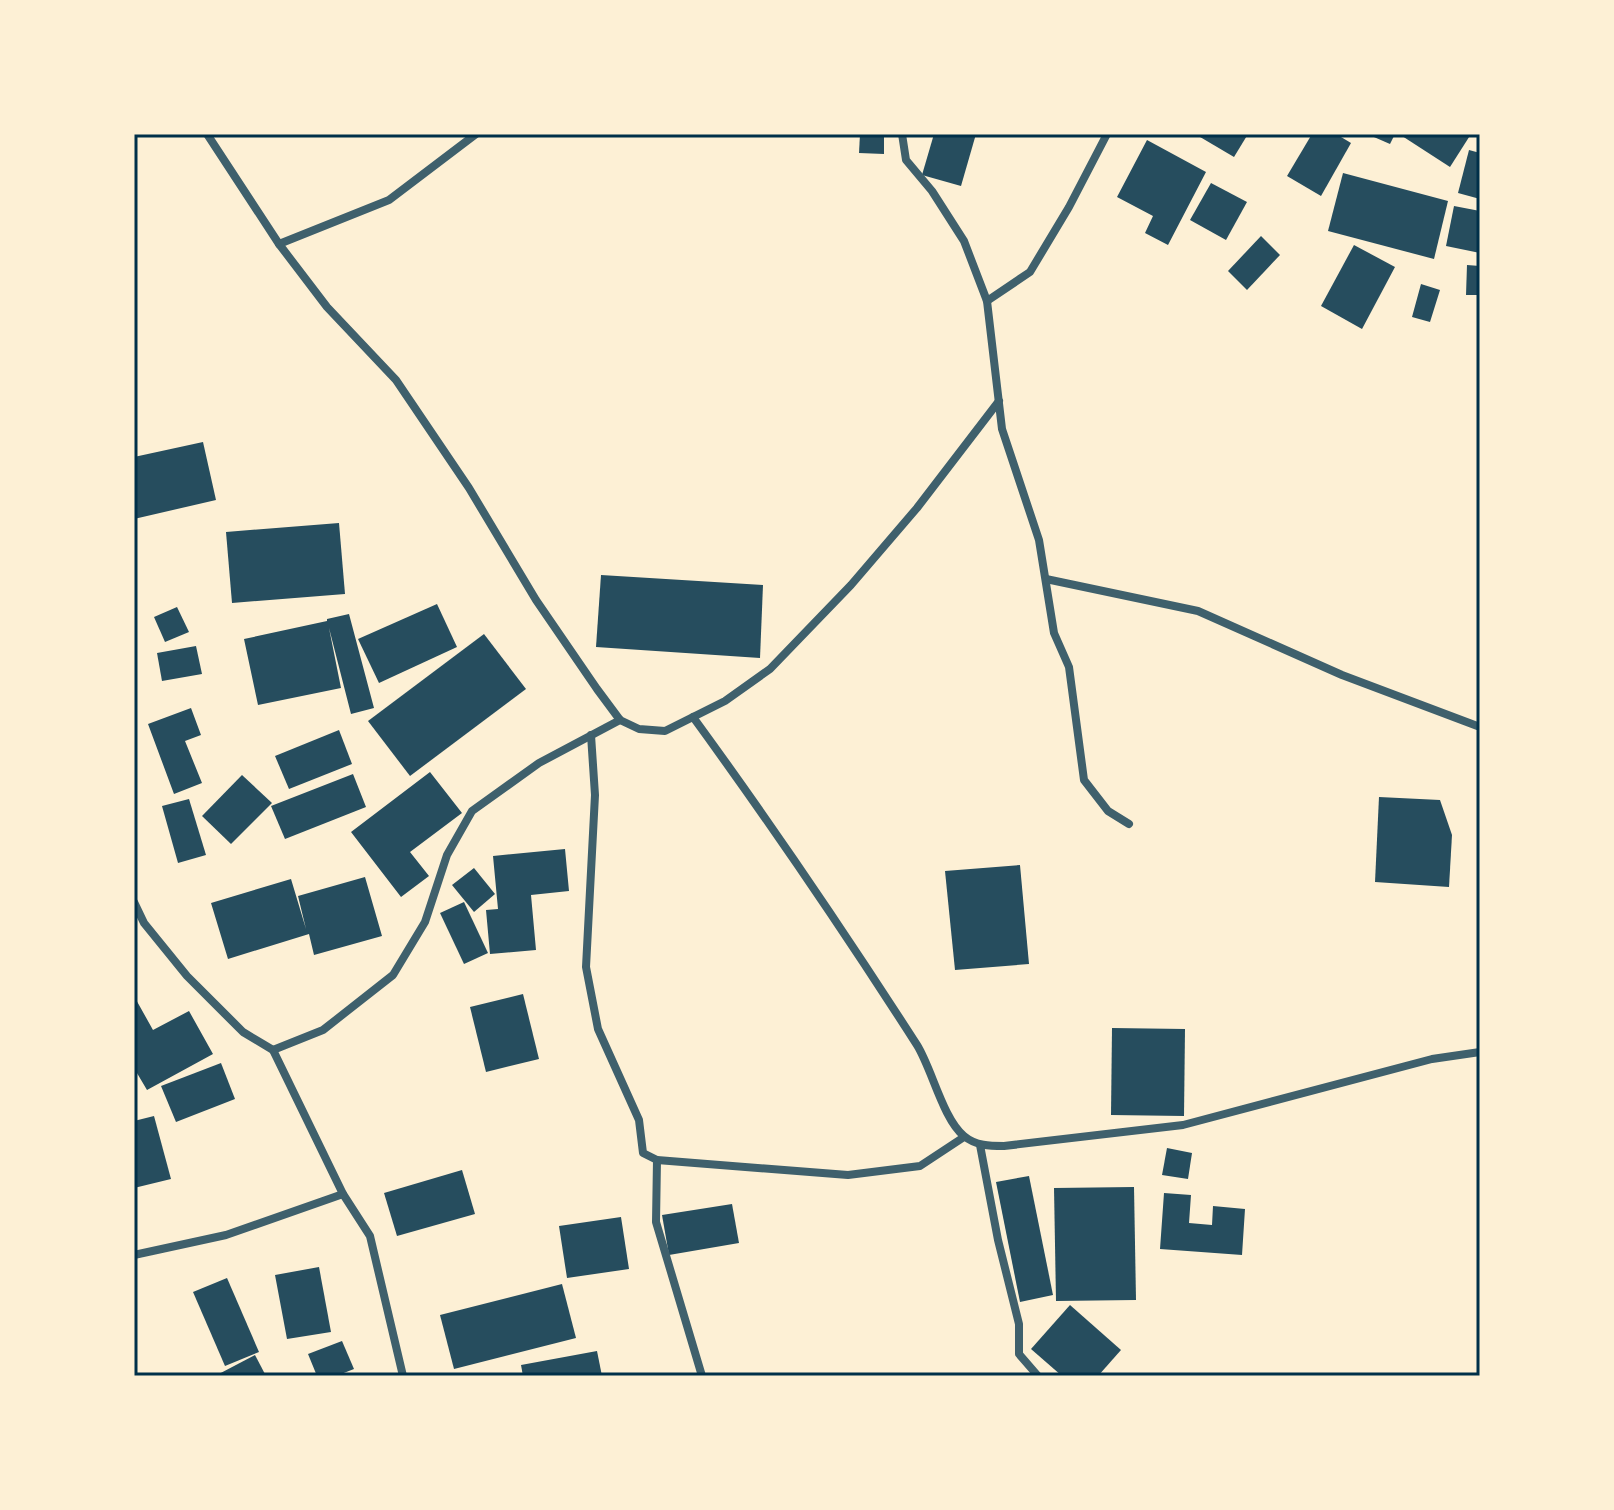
<svg xmlns="http://www.w3.org/2000/svg" width="1614" height="1510" viewBox="0 0 1614 1510" font-family="'IBM Plex Serif',serif">
<style>
.building{fill:#264d5e}
.lines{fill:none;stroke-linecap:round;stroke-linejoin:round}
.minor{stroke:#3f606c;stroke-width:8}
.neatline{fill:none;stroke:#003049;stroke-width:3}
</style>
<rect width="100%" height="100%" fill="#fdf0d5"/>
<g class="building">
<polygon points="860,134 884,134 884,154 859,153"/>
<polygon points="934,134 976,134 961,186 922,175"/>
<polygon points="1195,134 1248,134 1234,157"/>
<polygon points="1312,134 1336,134 1351,143 1321,196 1287,176"/>
<polygon points="1367,134 1395,134 1390,144"/>
<polygon points="1399,134 1471,134 1450,167"/>
<polygon points="1147,140 1206,172 1168,245 1145,233 1153,216 1117,197"/>
<polygon points="1469,150 1480,153 1480,199 1458,193"/>
<polygon points="1343,173 1448,201 1434,259 1328,231"/>
<polygon points="1211,183 1247,202 1226,240 1190,220"/>
<polygon points="1454,206 1480,211 1480,253 1446,246"/>
<polygon points="1261,236 1280,255 1247,290 1228,271"/>
<polygon points="1354,245 1395,267 1362,329 1321,306"/>
<polygon points="1467,265 1480,266 1480,295 1466,295"/>
<polygon points="1421,284 1440,290 1430,322 1412,317"/>
<polygon points="203,442 216,500 134,519 134,457"/>
<polygon points="339,523 345,594 232,603 226,532"/>
<polygon points="601,575 763,585 760,658 596,647"/>
<polygon points="437,604 457,647 379,683 358,639"/>
<polygon points="177,607 189,632 165,642 154,617"/>
<polygon points="349,614 374,708 351,714 329,628 341,688 258,705 244,639 327,621 327,619"/>
<polygon points="484,634 526,689 410,776 368,721"/>
<polygon points="196,646 202,674 162,681 157,653"/>
<polygon points="191,708 201,735 185,741 202,783 174,794 148,724"/>
<polygon points="339,730 352,764 289,789 275,756"/>
<polygon points="430,772 462,813 410,852 429,876 401,897 351,832"/>
<polygon points="353,774 366,807 285,839 271,806"/>
<polygon points="242,775 272,803 231,844 202,816"/>
<polygon points="1379,797 1440,800 1452,835 1449,887 1375,882"/>
<polygon points="189,799 206,855 178,863 162,806"/>
<polygon points="565,849 569,891 531,895 536,950 490,954 486,910 498,909 493,856"/>
<polygon points="1020,865 1029,964 955,970 945,871"/>
<polygon points="474,868 495,894 474,912 452,885"/>
<polygon points="365,877 382,936 314,955 309,934 228,959 211,903 291,879 306,929 298,896"/>
<polygon points="464,902 488,953 464,964 440,913"/>
<polygon points="523,994 539,1059 486,1072 470,1007"/>
<polygon points="134,996 153,1030 189,1011 213,1054 147,1090 134,1068"/>
<polygon points="1112,1028 1185,1029 1184,1116 1111,1115"/>
<polygon points="221,1063 235,1099 176,1122 161,1086"/>
<polygon points="154,1116 171,1179 134,1188 134,1121"/>
<polygon points="1167,1148 1192,1153 1188,1179 1162,1175"/>
<polygon points="462,1170 475,1214 397,1236 384,1193"/>
<polygon points="1029,1176 1053,1295 1020,1302 996,1182"/>
<polygon points="1134,1187 1136,1300 1056,1301 1054,1188"/>
<polygon points="1164,1193 1191,1195 1189,1223 1212,1225 1213,1206 1245,1209 1242,1255 1160,1249"/>
<polygon points="732,1204 739,1243 669,1255 662,1215"/>
<polygon points="621,1217 629,1269 567,1278 559,1226"/>
<polygon points="319,1267 331,1332 287,1339 275,1275"/>
<polygon points="227,1278 259,1352 225,1366 193,1292"/>
<polygon points="562,1284 576,1338 454,1369 440,1315"/>
<polygon points="1070,1305 1121,1350 1098,1376 1062,1376 1031,1349"/>
<polygon points="342,1341 354,1369 336,1376 317,1376 308,1354"/>
<polygon points="597,1351 602,1376 523,1376 521,1365"/>
<polygon points="255,1355 266,1376 215,1376"/>
</g>
<g class="lines">
<g class="minor">
<polyline points="207,134 279,244 327,307 396,380 469,488 536,600 597,689 620,720 639,729 665,731 725,701 770,669 851,585 917,508 999,401"/>
<polyline points="902,134 906,160 932,191 964,241 987,301 1002,429 1039,540 1054,633 1069,667 1084,780 1108,811 1129,824"/>
<polyline points="279,244 389,200 476,134"/>
<polyline points="987,301 1030,272 1069,207 1107,134"/>
<polyline points="1046,579 1198,611 1342,675 1480,727"/>
<path d="M 693,717 C 771,824 845,933 917,1045 C 932,1069 943,1119 964,1136 C 976,1146 990,1146 1004,1146 L 1183,1125 L 1432,1059 L 1480,1052"/>
<polyline points="591,735 595,795 586,967 598,1029 639,1120 643,1153 657,1160 848,1175 920,1166 964,1137"/>
<polyline points="134,902 144,923 187,976 243,1032 273,1050 343,1194 370,1236 403,1376"/>
<polyline points="273,1050 323,1030 393,975 425,922 447,855 472,811 539,763 620,720"/>
<polyline points="980,1145 998,1240 1019,1324 1019,1354 1038,1376"/>
<polyline points="657,1160 656,1222 702,1376"/>
<polyline points="134,1255 226,1235 343,1194"/>
</g>
</g>
<rect width="1614" height="1510" fill="none" stroke="#fdf0d5" stroke-width="272"/>
<rect x="136" y="136" width="1342" height="1238" class="neatline"/>
</svg>
